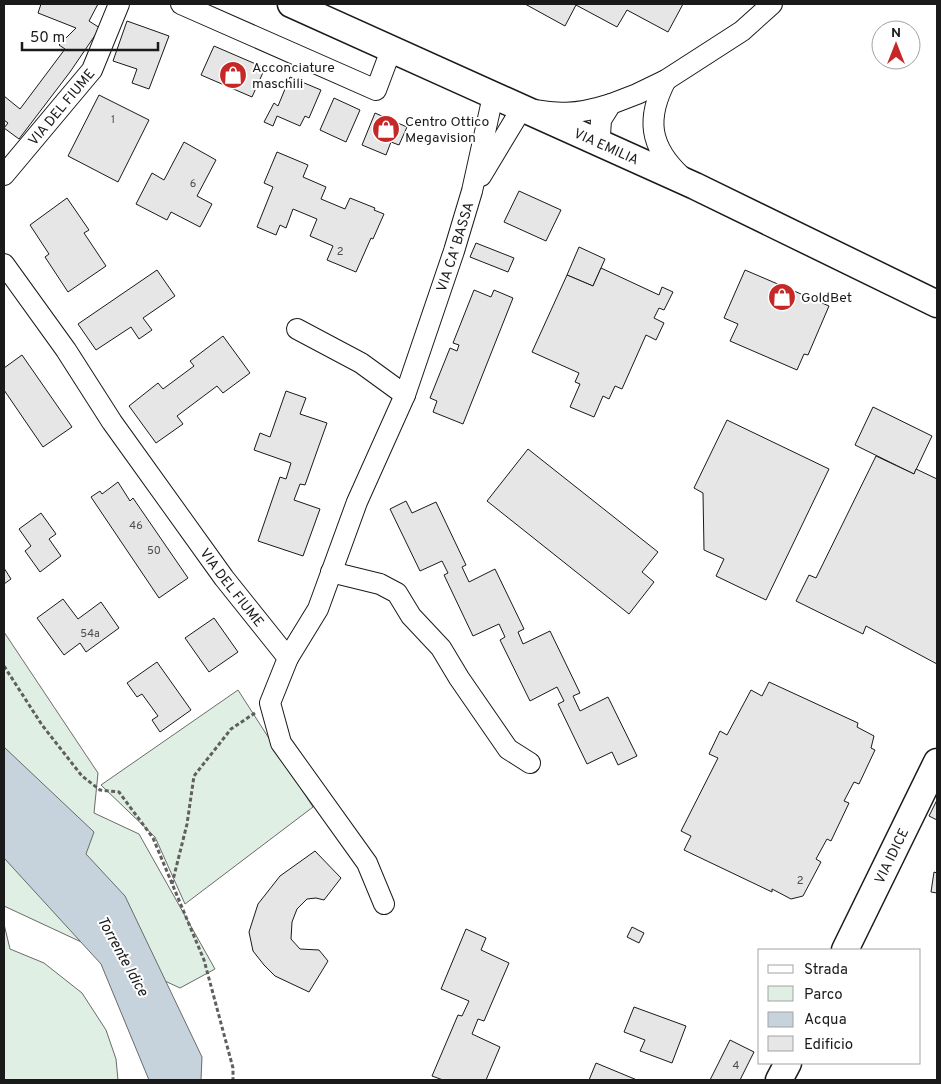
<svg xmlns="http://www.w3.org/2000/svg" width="941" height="1084" viewBox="0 0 941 1084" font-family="Overpass,sans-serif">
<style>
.green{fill:#e0efe3;stroke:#6a6a6a}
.water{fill:#c6d2dc;stroke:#6a6a6a}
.building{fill:#e6e6e6;stroke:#1a1a1a}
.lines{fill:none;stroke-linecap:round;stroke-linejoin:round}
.minor-casing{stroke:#1a1a1a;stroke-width:22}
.major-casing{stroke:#1a1a1a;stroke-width:29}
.path{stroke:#5f5f5f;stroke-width:3;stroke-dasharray:4 2.5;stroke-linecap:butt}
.minor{stroke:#fff;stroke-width:20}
.major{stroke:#fff;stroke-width:26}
.labels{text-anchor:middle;stroke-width:4;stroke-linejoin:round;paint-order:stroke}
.number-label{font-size:11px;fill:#4d4d4d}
.poi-label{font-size:14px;fill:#1a1a1a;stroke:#fff;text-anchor:start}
.street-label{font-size:14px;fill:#1a1a1a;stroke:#fff}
.water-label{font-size:15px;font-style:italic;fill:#1a1a1a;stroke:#fff}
</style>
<rect width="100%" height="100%" fill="#fff"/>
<g class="green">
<polygon points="4,632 98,773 94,813 139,834 215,969 180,988 4,906"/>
<polygon points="238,690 313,807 185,904 155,837 101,785"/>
<polygon points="4,924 10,949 44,963 82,993 106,1030 116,1059 118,1080 4,1080"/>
</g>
<polygon class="water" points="4,747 94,832 86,854 125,896 202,1057 201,1080 149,1080 101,964 4,858"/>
<g class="building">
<polygon points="41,4 98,4 89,21 100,28 70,72 19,139 4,128 8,123 4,120 4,96 20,109 65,49 59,45 76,28 38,13"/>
<polygon points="525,4 683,4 668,32 627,10 617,27 576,5 565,26"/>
<polygon points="127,21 169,36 149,89 132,83 137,69 113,61"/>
<polygon points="214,46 265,68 252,97 201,75"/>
<polygon points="290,77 321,90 309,118 305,116 300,126 277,116 273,126 264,122 274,103 278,106"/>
<polygon points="99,95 149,120 118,182 68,156"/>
<polygon points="334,98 360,110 346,142 320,130"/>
<polygon points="375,113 407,127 399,145 391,142 386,155 362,145"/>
<polygon points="184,142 216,160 197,196 212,204 200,227 171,212 167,220 136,204 152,173 164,180"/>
<polygon points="277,152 308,165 303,177 326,187 321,199 345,209 350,198 375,208 374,210 384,214 373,239 371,238 356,272 327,260 333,246 310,236 317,219 293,209 286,228 280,225 276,235 257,227 273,187 264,183"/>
<polygon points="519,191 561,210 546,241 504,222"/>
<polygon points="67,198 89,230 84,233 106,266 68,292 45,257 49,254 30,225"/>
<polygon points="476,243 514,258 508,272 470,257"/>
<polygon points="579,247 605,259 593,286 567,275"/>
<polygon points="601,268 659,295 662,287 673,292 664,310 659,308 654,318 664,323 656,340 646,335 622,389 615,386 609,399 603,396 594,417 570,407 580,384 575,382 579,373 532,352 567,275 593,286"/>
<polygon points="157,270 175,296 143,318 152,330 139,339 131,327 96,350 78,324"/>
<polygon points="745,270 829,306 808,355 804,354 797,370 730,341 738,324 724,318"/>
<polygon points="474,290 491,297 494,290 513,298 463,424 433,412 437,401 430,398 450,348 457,351 459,345 453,343"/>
<polygon points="223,336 250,373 223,393 217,386 177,416 183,424 156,443 129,406 158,383 163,389 194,366 190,361"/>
<polygon points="22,355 72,427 43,447 4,390 4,368"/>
<polygon points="286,391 306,398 300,414 327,423 305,485 300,484 294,500 320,509 303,556 258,541 280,477 286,479 291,463 254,450 260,433 270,437"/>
<polygon points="873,407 932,436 914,474 855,445"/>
<polygon points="727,420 829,469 766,600 716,576 724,559 704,550 703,493 694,488"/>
<polygon points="528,449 658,552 642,572 654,582 629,614 487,501"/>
<polygon points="876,456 914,474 916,469 937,479 937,664 866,626 863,634 796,601 809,575 816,578"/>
<polygon points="118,482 130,501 133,498 188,578 159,598 91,497 100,491 102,494"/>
<polygon points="406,501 412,513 436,502 466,565 462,567 469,582 495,569 524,629 518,632 523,644 550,631 580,693 573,696 580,711 608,697 637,756 618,765 612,752 587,764 558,704 564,701 557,687 530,701 500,640 505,637 499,624 473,636 444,575 448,573 442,561 420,571 390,509"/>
<polygon points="41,513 56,534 49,539 61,556 40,572 25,551 31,546 19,529"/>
<polygon points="4,568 11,579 4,584"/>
<polygon points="63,599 78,619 101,602 119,628 86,652 80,643 64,655 37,618"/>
<polygon points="214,618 238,652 209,672 185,638"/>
<polygon points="157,662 191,710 160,732 152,720 158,716 142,694 137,697 127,683"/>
<polygon points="769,682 858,723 857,727 874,736 871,748 875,750 859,784 854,782 844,801 849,803 831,841 827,839 816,859 821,862 803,896 791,899 772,889 772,892 684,850 691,836 681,831 718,758 709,754 720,731 727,735 751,690 762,696"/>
<polygon points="937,800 937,820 929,816"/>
<polygon points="315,851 341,878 324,900 316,898 307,899 297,909 292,922 291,939 300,949 319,950 328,961 309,992 275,976 264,965 253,951 249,932 258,904 280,876"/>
<polygon points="934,872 937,873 937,893 931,892"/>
<polygon points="632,927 644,933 639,943 627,937"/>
<polygon points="466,929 486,938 481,950 509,963 484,1021 478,1019 472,1034 500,1047 486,1080 443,1080 432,1076 458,1015 462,1016 469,1001 441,989"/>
<polygon points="634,1007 686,1026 672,1063 640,1051 645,1040 624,1032"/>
<polygon points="730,1040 754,1052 740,1080 710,1080"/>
<polygon points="596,1063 637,1080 589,1080"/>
</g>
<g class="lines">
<g class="minor-casing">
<g id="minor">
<polyline points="181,4 376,90 391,50"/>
<path d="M 666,80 C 646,118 649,146 681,176"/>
<polyline points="602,144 600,135 601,120 611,104 637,94 666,80 742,31 772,4"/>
<path id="s1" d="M 4,175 L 92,70 L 119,4"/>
<path d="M 481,176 L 522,108 C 559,114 573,116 611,104"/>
<path id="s2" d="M 4,264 L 66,350 L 112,422 L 224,578 L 288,658 L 270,703 L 281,743 L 367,863 L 384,904"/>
<polyline points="297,329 361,363 405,395"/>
<polyline points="331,572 380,584 397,593 411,616 441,648 459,678 508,749 530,763"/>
<path id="s3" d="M 288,658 L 318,609 L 357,502 L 405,395 L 454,251 L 472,191 L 493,96"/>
</g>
</g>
<g class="major-casing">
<g id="major">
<path id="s4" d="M 291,4 L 695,186 L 937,304"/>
<path id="s5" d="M 845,950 L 937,762"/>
<polyline points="779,1080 788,1063"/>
</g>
</g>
<g class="path">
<polyline points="4,666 42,725 82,776 100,790 119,792 153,838 204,960 233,1068 233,1080"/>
<polyline points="172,884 187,824 194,776 231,729 255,713"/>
</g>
<use href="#minor" class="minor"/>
<use href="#major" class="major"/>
</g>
<defs>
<g id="shop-disc" transform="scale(1.4375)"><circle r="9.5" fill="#c62828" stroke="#fff"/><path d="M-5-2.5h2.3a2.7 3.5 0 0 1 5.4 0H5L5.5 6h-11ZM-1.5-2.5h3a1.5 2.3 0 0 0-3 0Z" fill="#fff"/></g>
</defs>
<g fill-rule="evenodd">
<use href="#shop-disc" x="233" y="75"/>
<use href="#shop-disc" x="386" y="129"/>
<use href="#shop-disc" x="782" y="297"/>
</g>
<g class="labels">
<g class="number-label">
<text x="113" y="123">1</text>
<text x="193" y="187">6</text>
<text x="340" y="255">2</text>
<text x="136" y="529">46</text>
<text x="154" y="554">50</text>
<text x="90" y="637">54a</text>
<text x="800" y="884">2</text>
<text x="736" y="1069">4</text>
</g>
<g class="poi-label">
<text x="252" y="72">Acconciature<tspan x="252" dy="16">maschili</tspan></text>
<text x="405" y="126">Centro Ottico<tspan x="405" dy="16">Megavision</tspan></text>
<text x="801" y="302">GoldBet</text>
</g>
<g class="street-label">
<text dy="5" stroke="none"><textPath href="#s1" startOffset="89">VIA DEL FIUME</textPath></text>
<text dy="5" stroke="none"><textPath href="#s4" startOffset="346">VIA EMILIA</textPath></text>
<text dy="5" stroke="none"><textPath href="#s3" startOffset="445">VIA CA' BASSA</textPath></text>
<text dy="5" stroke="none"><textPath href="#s2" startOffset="396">VIA DEL FIUME</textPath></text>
<text dy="5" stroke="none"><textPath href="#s5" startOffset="105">VIA IDICE</textPath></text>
</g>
<g class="water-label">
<text transform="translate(123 956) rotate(61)" y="5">Torrente Idice</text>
</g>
</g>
<rect width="941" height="1084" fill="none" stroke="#1a1a1a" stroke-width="10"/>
<rect x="758" y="949" width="162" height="115" fill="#ffffff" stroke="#a3a3a3"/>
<rect x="768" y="965" width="25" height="8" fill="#ffffff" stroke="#a3a3a3"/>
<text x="804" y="974" font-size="15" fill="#1a1a1a">Strada</text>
<rect x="768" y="986" width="25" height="15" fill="#e0efe3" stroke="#a3a3a3"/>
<text x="804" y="999" font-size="15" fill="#1a1a1a">Parco</text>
<rect x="768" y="1012" width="25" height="15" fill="#c6d2dc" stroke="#a3a3a3"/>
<text x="804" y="1024" font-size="15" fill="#1a1a1a">Acqua</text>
<rect x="768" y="1036" width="25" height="15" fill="#e6e6e6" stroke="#a3a3a3"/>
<text x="804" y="1049" font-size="15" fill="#1a1a1a">Edificio</text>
<g transform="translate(896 45)"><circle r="24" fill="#ffffff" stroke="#a3a3a3"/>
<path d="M0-4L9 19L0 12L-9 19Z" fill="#c62828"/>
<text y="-8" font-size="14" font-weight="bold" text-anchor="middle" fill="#1a1a1a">N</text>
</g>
<path d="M22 42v8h136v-8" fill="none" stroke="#1a1a1a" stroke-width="2.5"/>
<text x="30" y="42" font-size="15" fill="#1a1a1a" stroke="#ffffff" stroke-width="4" paint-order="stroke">50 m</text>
</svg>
